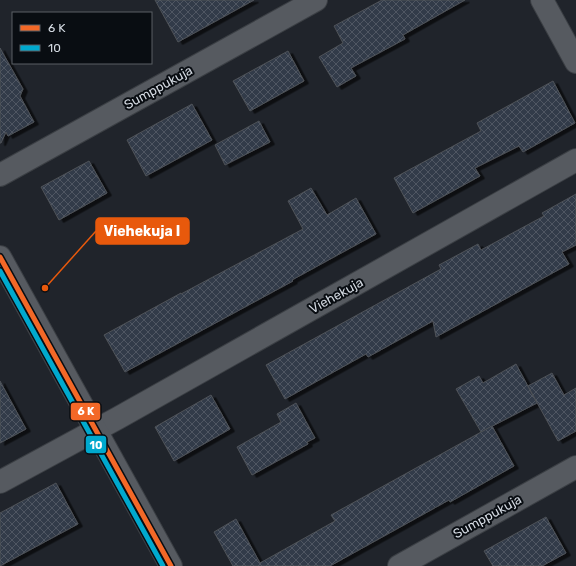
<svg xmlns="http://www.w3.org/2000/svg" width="576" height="566" viewBox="0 0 576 566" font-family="Rubik,sans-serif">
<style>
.building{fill:url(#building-cross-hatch);stroke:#4e5258;filter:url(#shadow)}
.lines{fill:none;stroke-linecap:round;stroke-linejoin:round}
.minor-casing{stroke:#3b3f44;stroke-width:24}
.tertiary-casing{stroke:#3b3f44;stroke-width:24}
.minor{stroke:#565a60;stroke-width:22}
.tertiary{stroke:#565a60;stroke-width:22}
.bus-1-casing{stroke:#090d12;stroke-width:8}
.bus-2-casing{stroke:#090d12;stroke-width:8}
.bus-1{stroke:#f36827;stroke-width:5}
.bus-2{stroke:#00a9ce;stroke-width:5}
.labels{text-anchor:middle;stroke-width:4;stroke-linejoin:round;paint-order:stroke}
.street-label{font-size:13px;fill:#d4dae2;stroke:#090d12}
.leader{fill:none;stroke:#e8590c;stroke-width:1.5}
.callout-dot{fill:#e8590c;stroke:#090d12;stroke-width:1.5}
.callout{fill:#e8590c;stroke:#e8590c;stroke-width:1.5}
.callout-label{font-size:14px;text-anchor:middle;font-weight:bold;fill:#fff}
.line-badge{stroke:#090d12;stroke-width:1.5}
.badge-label{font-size:11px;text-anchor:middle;font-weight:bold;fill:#fff}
</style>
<defs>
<pattern id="building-cross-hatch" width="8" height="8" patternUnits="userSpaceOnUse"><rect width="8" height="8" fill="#333b48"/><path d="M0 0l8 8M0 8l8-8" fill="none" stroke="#505762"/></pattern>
<filter id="shadow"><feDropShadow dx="4.5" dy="2.5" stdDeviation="0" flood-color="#0009"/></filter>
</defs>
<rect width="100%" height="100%" fill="#20242b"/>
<g class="building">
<polygon points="155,0 254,0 178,42"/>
<polygon points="382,0 465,0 403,35 405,39 351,68 356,76 337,87 319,57 343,43 334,26"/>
<polygon points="0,48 23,89 20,96 34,122 8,136 6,132 1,143 0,143"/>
<polygon points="288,51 304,81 250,111 233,81"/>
<polygon points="553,81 575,123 523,152 519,146 475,168 480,176 413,213 394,178 481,131 477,123"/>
<polygon points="192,104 212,140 146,176 127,140"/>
<polygon points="259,121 270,142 225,165 215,145"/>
<polygon points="89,161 107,193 59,220 41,187"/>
<polygon points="311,188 327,215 356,198 376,234 292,280 293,281 125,372 104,335 181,293 181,294 303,229 288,201"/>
<polygon points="576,194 576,245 562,252 569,264 436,337 433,321 368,357 366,354 285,399 266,365 441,269 439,265 478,244 481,250 544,216 542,213"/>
<polygon points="516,364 537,403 481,432 456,389 479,376 483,383"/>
<polygon points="552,373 564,395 576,388 576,431 558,441 528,386"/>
<polygon points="0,381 26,429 0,443"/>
<polygon points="211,395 230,429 174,461 155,427"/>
<polygon points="296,403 315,438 307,442 308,444 252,475 237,447 281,422 277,414"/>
<polygon points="492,426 514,466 450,502 449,500 330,566 233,566 214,532 236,519 260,563 335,521 331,515"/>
<polygon points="56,483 78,524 0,566 0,513"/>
<polygon points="546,517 566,553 542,566 493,566 484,551"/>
</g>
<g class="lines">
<g class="minor-casing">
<g id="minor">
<polyline points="542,0 576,62"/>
<polyline points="0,175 316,0"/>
<polyline points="0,482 118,418 576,160"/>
<polyline points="399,566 576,467"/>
</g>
</g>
<g class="tertiary-casing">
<polyline id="tertiary" points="0,257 171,566"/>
</g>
<use href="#minor" class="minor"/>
<use href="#tertiary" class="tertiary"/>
<g class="bus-1-casing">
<polyline id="bus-1" points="0,257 171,566"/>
</g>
<g class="bus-2-casing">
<polyline id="bus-2" points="0,271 163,566"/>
</g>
<use href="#bus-1" class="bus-1"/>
<use href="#bus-2" class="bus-2"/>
</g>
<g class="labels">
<g class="street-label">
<text transform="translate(158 87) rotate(-29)" y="5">Sumppukuja</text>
<text transform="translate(336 295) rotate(-29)" y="5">Viehekuja</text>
<text transform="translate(487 516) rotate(-29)" y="5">Sumppukuja</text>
</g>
</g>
<path class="leader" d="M45 288L96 231"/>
<circle class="callout-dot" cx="45" cy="288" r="4"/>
<rect class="callout" x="96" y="218" width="93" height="26" rx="4"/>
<g class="callout-label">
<text x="142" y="236">Viehekuja I</text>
</g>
<g class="line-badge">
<rect x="70" y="402" width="31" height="19" rx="4" fill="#f36827"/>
<rect x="85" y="435" width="22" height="19" rx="4" fill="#00a9ce"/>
</g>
<g class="badge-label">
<text x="86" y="415">6 K</text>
<text x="96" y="449">10</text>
</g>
<rect x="12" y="12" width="140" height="52" fill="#090d12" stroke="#5a5f65"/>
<rect x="20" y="25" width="20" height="6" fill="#f36827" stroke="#5a5f65"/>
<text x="48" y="32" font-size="12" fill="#d4dae2">6 K</text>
<rect x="20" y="45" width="20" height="6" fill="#00a9ce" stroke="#5a5f65"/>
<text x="48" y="52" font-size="12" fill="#d4dae2">10</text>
</svg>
